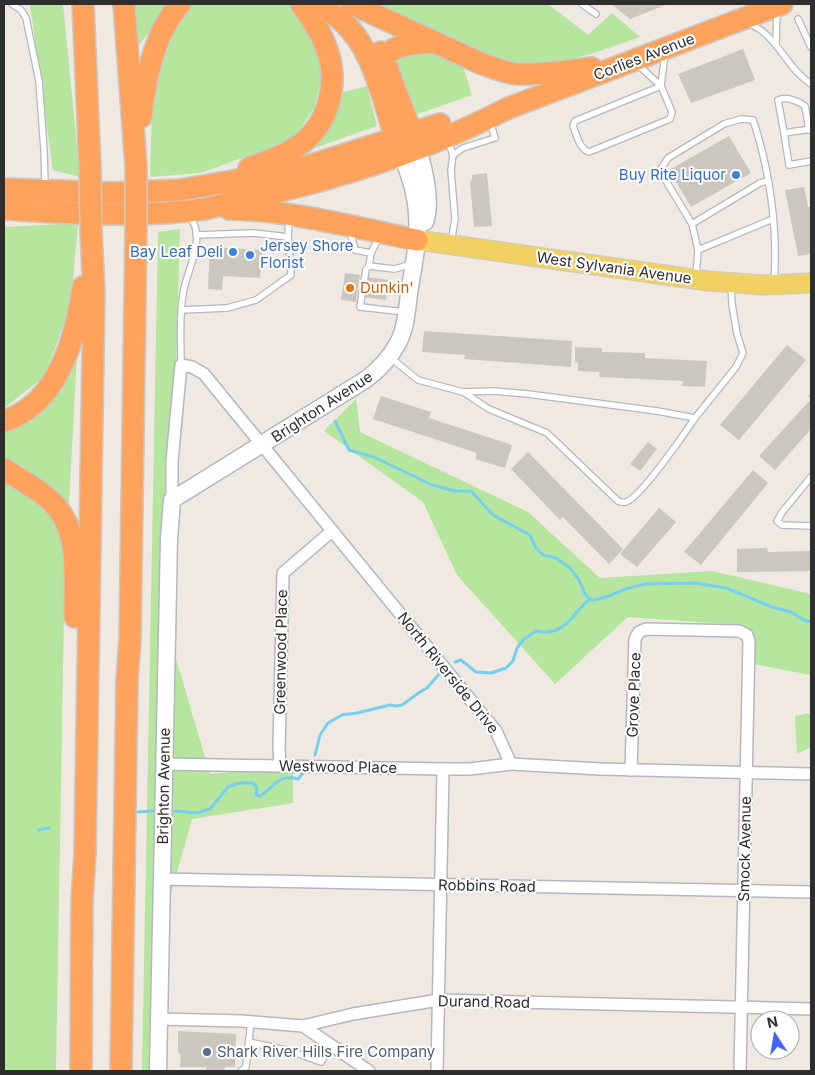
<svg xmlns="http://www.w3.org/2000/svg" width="815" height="1075" viewBox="0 0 815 1075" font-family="Inter,sans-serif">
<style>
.green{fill:#b6e59e}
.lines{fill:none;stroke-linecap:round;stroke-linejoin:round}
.stream{stroke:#75cff0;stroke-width:3}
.building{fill:#cbc7bf}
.lane-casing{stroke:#b4b7c1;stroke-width:8}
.street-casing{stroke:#b4b7c1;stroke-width:14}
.secondary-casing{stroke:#b4b7c1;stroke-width:19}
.primary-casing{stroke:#c9c9c9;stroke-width:21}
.highway-casing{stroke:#c9c9c9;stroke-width:24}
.lane{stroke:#fff;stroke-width:5.5}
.street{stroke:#fff;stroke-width:11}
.secondary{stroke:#fff;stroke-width:16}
.primary{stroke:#f2d163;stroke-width:19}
.highway{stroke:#ffa35c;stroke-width:21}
.highway-bridge-casing{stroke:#c9c9c9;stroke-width:24;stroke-linecap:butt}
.highway-bridge{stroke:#ffa35c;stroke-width:21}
.shop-dot{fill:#3f7fe0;stroke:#fff;stroke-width:2}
.food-dot{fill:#e8710a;stroke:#fff;stroke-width:2}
.service-dot{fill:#5c6f8a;stroke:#fff;stroke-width:2}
.labels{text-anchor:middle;stroke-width:4;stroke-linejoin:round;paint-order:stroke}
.street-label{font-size:15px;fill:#2e2e2e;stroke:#fff}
.shop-label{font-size:15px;fill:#366cbe;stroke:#fff;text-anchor:end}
.food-label{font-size:15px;fill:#c56008;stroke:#fff;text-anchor:start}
.service-label{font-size:15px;fill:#4e5e75;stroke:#fff;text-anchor:start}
</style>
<rect width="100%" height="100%" fill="#efe9e1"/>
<g class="green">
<polygon points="30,4 63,4 80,177 53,170"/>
<polygon points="136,4 170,4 137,48"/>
<polygon points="192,4 287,4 295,11 325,60 315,107 293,139 201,173 150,177 152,104 164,58 184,10"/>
<polygon points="374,4 548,4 588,35 612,13 640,37 594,53 549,66 511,66"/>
<polygon points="427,49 462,63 472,95 412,116 391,55"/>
<polygon points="367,86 377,126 306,151 340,93"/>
<polygon points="78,223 71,303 45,376 4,408 4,227"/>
<polygon points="180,229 169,635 210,774 276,768 293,769 293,803 192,819 161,929 157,1071 142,1071 158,232"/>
<polygon points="77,355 69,503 4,457 4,424 37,418"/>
<polygon points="356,399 360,432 528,512 600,578 712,571 811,594 811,675 753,664 738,625 628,617 555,684 457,575 423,502 324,431"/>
<polygon points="4,478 50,509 65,555 56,1071 4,1071"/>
<polygon points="811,713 811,747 797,754 795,716"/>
</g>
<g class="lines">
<g class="stream">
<polyline points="335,421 349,450 374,457 430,484 454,491 471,491 493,515 530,535 536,548 543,555 556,558 570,568 579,580 585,594 590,599"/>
<path d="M 455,662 L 461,660 L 476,672 L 491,673 L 506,668 L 513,661 L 517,648 L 524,639 L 536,631 C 566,637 571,614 590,599 L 594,600 L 609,596 L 626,589 L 645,584 L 695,583 L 726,588 L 772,607 L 791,612 L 804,620 L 811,622"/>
<polyline points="315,755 320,735 328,723 342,715 357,713 390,705 397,706 402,705 420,692 427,688 440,673"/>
<path d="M 175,811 L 197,813 L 210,809 L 228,787 L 239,783 L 253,783 L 257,787 L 256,795 L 260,796 C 276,786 277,774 298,779 L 303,773"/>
<polyline points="136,812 154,811"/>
<polyline points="39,830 49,828"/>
</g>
</g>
<g class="building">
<polygon points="611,4 668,4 630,19"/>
<polygon points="743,49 755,80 691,103 678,74"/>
<polygon points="729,136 751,173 691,207 669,170"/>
<polygon points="487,173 492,226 474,227 470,181 472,180 472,175"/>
<polygon points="804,187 808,207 811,207 811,254 798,256 785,190"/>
<polygon points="210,247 262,250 260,278 223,276 222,290 208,289"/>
<polygon points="345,273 360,275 356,302 341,300"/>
<polygon points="366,277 389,280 386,300 363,297"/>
<polygon points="424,331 572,341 571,367 464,359 465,355 422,352"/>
<polygon points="787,345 806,360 739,440 720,425"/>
<polygon points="575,347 602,348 602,352 645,353 645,358 707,361 705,387 682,386 683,381 599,377 600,372 578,371 578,363 575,362"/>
<polygon points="811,393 811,429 775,470 759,456 811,399 808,396"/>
<polygon points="381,396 431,412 429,418 512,445 505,468 475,459 477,453 373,419"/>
<polygon points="648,442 657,449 640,471 630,464"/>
<polygon points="528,452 623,549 609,564 563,517 560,520 511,469"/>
<polygon points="753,470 768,483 701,565 684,552"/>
<polygon points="659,508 676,522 637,567 620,554"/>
<polygon points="767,548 768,552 811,551 811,571 737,572 737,549"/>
<polygon points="178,1031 236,1034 235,1067 225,1067 224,1071 206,1071 206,1067 180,1067 181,1054 179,1054 178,1050"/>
</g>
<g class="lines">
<g class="lane-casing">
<g id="lane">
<polyline points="12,4 21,10 26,18 39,81 44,150 45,186"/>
<polyline points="582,4 596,14"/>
<polyline points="798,19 811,47"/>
<path d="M 747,23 C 777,33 785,67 811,84"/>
<polyline points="776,43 777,10"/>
<path d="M 637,64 L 661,86 L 672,112 L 670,119 L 589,152 C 579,149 577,135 573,126 L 575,121 L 661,86"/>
<polyline points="661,86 665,54"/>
<polyline points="811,129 784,133 789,165 811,161"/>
<path d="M 784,133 L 778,100 C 786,96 798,101 805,106 L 809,130"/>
<polyline points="448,141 453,155 451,170 455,219 451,243"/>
<polyline points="453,155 463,148 495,138 490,121"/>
<polyline points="692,224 760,183 767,181"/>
<polyline points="350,231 355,250 371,253"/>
<polyline points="196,235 254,233 288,237"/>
<polyline points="379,237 371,253 369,266 394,269 413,264"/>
<polyline points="698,250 773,219"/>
<polyline points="369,266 366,269 360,307 405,312"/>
<path d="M 696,277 L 698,250 L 692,224 L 663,176 L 661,169 L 668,158 L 724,124 L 741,119 L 753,120 C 770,170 778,230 774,283"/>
<polyline points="182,310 227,308 256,300 291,275 288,237 289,218"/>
<path d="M 391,358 L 418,380 L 463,392 L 489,409 L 547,433 L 618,501 C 622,502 622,503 626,502 C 640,498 685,433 695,418"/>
<path d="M 181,365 C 181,342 179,317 183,294 C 186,271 208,237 189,216"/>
<polyline points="463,392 494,391 528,394 657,411 695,418 736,367 743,353 737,334 732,304 731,285"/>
<polyline points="811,477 783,511 777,521 782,525 811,526"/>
<polyline points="249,1042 290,1051 321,1062 331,1045"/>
<polyline points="241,1071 246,1067 251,1021"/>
</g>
</g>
<g class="street-casing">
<g id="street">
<polyline points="172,500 172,461 181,365 192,367 204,374 496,731 511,764 600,769 811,774"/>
<polyline points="165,764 443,769 470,769 511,764"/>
<polyline points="280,766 279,748 283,573 332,531"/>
<polyline points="631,770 635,639 639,632 646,629 739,631 747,635 749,641 740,1071"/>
<polyline points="162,879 811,892"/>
<polyline points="159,1019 242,1021 303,1026 353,1014 439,1000 811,1009"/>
<polyline points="303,1026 369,1071"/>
<polyline points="437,1071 443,769"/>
</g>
</g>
<g class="secondary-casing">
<g id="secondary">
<path d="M 414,138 C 422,159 433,200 425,222"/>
<path d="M 158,1071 L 169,539 L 172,500 L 365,380 C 379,370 390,358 398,343 C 407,326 407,305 410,287 C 414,263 419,239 417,214 C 416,189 406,167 398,144"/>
</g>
</g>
<g class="primary-casing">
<polyline id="primary" points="417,240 708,281 764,285 811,283"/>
</g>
<g class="highway-casing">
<g id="highway">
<polyline points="83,4 90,167"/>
<polyline points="124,4 136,166"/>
<path d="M 310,4 C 321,8 333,12 341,20 C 373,47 383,101 396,139"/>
<path d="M 352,4 L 480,63 C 492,67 505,73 517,74 C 542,75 567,71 592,68"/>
<polyline points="381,52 412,134"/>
<path d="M 374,66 C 395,43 404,45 433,42"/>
<path d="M 141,117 C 145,79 154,33 180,4"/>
<path d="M 249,168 C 265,162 281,157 295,148 C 329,127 340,83 326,47 C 321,31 310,17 301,4"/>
<polyline points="4,189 114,193 180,190 296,170 440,124"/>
<path d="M 4,209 C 70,213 139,218 205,209 C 219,206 234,201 249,198 C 335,180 428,150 506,109 L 782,4"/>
<path d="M 229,209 C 289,210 358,228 417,240"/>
<path d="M 4,421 C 58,404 76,337 83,287"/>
<path d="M 4,469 C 19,479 39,489 52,502 C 82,531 74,579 75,617"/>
<polyline points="81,1071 82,900 85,855 94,293 91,230"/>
<polyline points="121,1071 127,680 130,640 136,230"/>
</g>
</g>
<use href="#lane" class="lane"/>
<use href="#street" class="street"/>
<use href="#secondary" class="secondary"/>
<use href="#primary" class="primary"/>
<use href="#highway" class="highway"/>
<g class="highway-bridge-casing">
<g id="highway-bridge">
<polyline points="90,167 91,230"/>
<polyline points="136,230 136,166"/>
</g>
</g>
<use href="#highway-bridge" class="highway-bridge"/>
</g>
<g class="shop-dot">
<circle cx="736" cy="175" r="5"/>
<circle cx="233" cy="252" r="5"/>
<circle cx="250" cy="255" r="5"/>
</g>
<circle class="food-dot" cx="350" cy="288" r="5"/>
<circle class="service-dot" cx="207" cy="1052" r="5"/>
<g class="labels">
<g class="street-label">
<text transform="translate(644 57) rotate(-21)" y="5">Corlies Avenue</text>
<text transform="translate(614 268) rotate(8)" y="5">West Sylvania Avenue</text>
<text transform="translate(322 407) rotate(-33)" y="5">Brighton Avenue</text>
<text transform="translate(281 652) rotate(-89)" y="5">Greenwood Place</text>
<text transform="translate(448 673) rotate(51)" y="5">North Riverside Drive</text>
<text transform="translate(634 695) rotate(-88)" y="5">Grove Place</text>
<text transform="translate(338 767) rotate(1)" y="5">Westwood Place</text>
<text transform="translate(164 786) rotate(-89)" y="5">Brighton Avenue</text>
<text transform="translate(745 849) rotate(-89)" y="5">Smock Avenue</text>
<text transform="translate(487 886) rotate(1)" y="5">Robbins Road</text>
<text transform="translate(484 1002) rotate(1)" y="5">Durand Road</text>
</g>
<g class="shop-label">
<text x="726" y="180">Buy Rite Liquor</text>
<text x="260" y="251" text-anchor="start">Jersey Shore<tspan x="260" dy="17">Florist</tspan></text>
<text x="223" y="257">Bay Leaf Deli</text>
</g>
<g class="food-label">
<text x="360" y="293">Dunkin'</text>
</g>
<g class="service-label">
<text x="217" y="1057">Shark River Hills Fire Company</text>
</g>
</g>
<rect width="815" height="1075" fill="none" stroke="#2e2e2e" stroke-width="10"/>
<g transform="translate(775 1035) rotate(348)"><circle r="24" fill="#ffffff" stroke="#ababab"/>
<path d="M0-4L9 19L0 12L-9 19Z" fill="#4264fb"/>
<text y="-8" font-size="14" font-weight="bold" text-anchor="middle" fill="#2e2e2e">N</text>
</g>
</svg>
